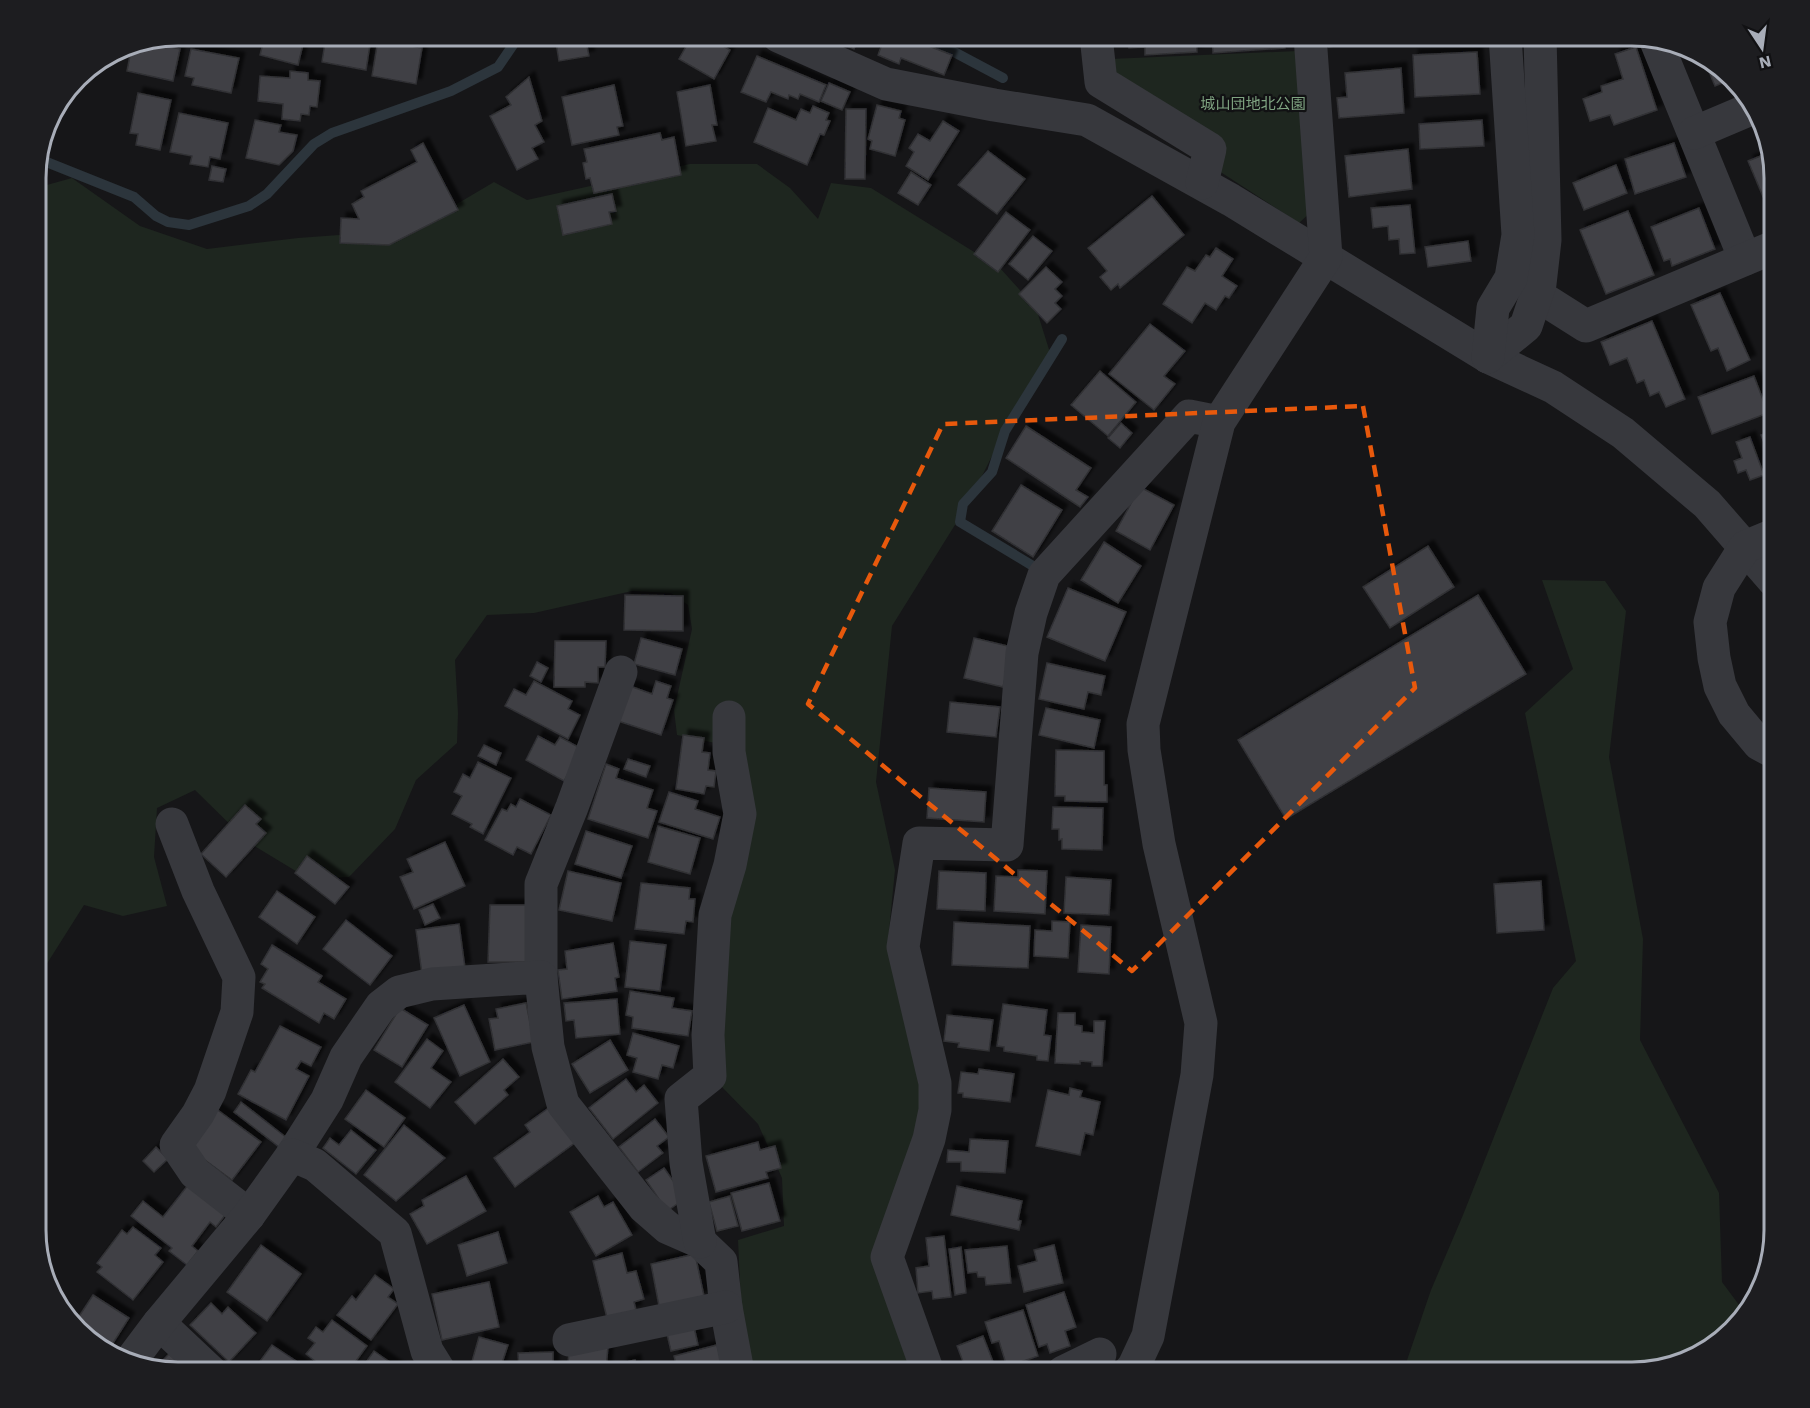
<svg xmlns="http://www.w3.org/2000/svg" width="1810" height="1408" viewBox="0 0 1810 1408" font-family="'Work Sans','Noto Sans JP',sans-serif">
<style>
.green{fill:#1e261f}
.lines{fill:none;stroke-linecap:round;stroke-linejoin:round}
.stream{stroke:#2c353c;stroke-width:10}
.building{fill:#404145;stroke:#303034;stroke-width:1.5;filter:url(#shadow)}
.minor{stroke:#37383d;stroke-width:33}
.marked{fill:none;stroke:#e8590c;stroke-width:4.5;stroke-dasharray:12 8;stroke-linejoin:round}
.labels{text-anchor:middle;stroke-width:4.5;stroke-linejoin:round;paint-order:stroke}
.park-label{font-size:15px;fill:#7fa381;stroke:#111113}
.rim{fill:none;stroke:#a8adb8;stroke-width:3}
</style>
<defs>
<filter id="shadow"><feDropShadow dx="5.5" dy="-5.5" stdDeviation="1.5" flood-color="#0009"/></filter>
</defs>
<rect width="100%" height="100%" fill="#161618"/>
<g class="green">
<polygon points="1298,51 1311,212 1299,223 1219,171 1114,73 1110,59"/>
<polygon points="690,164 757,164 790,188 818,219 831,183 871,188 1000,268 1036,308 1052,359 1015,410 968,504 892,626 876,782 895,870 888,941 924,1107 874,1254 915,1372 753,1372 742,1326 738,1240 784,1226 782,1178 758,1124 722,1087 720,1039 724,913 745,867 720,744 677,735 674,710 692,629 688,605 671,593 632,591 534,613 487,615 455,660 458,713 457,743 416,780 395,829 349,877 309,879 248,842 195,790 157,808 154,857 167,906 123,916 84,905 36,981 36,188 72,178 140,226 207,249 298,238 380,232 423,224 494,182 527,200"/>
<polygon points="1542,580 1605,581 1626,611 1609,757 1643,939 1640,1040 1719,1193 1722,1282 1745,1313 1739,1323 1694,1358 1632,1372 1403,1372 1431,1290 1463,1215 1553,988 1576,961 1525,713 1573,669"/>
</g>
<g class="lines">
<g class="stream">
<polyline points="924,36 1003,78"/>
<polyline points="39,159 134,197 156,216 168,222 189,225 249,206 267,194 314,144 332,133 451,91 498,67 513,45"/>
<polyline points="1033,566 960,522 963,504 992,472 1005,431 1062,339"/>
</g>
</g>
<g class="building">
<polygon points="265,36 305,36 298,65 260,55"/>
<polygon points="326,36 342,36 340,42 353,45 355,36 371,38 366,70 322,62"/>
<polygon points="555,36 585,36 589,56 559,61"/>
<polygon points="692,36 706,36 730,50 714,79 679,59"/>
<polygon points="825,36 860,36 854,49"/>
<polygon points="885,36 903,36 952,55 944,75 901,58 899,64 878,55"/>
<polygon points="1033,36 1068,36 1069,40 1034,45"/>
<polygon points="1128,36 1196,36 1197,52 1145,55 1145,47 1129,48"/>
<polygon points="1212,36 1284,36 1285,48 1213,53"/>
<polygon points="1328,36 1400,36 1400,37 1329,47"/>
<polygon points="1591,36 1622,36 1595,46"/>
<polygon points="163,39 168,40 166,46 180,49 173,81 127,71 132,45"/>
<polygon points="378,40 422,48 416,84 372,76"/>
<polygon points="1636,47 1657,110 1614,125 1610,115 1590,121 1583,99 1602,92 1601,86 1623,79 1615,54"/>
<polygon points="191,49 239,58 231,93 192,85 194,78 185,76"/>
<polygon points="1477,52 1480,94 1415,97 1413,55"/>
<polygon points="757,56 826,85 819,102 800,94 798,99 789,95 788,99 771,92 766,102 741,92"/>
<polygon points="1703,57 1725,71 1732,79 1715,86"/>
<polygon points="1401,68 1404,113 1339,118 1337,98 1347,97 1345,73"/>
<polygon points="290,71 308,73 308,80 320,81 317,107 310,106 309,115 301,114 300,121 282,119 283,104 258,101 260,76 290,78"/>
<polygon points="529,77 542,121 535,125 544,142 532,148 538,159 517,170 490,116 511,105 506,97"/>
<polygon points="829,83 850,92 842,110 821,101"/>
<polygon points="614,85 623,126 617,127 619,135 572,145 562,97"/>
<polygon points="710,85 717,125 712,125 716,141 686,146 677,92"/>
<polygon points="138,93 171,100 160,150 136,145 138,134 130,133"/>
<polygon points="877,105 901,111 899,118 905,120 895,156 870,149 872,141 868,139"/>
<polygon points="813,106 829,113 826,120 830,121 824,135 820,134 807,165 754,142 768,108 796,120 801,109 810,113"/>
<polygon points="846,109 866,109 865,179 845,179"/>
<polygon points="179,113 228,123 220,159 210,157 208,167 190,164 192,156 170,152"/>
<polygon points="255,120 281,125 279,132 297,135 293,151 279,165 246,158"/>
<polygon points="1482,120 1484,146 1420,149 1419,124"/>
<polygon points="943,121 959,131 928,180 906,166 914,152 909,148 918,134 930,141"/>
<polygon points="660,133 662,140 674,137 681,175 594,193 590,178 586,179 583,163 587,162 584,149"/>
<polygon points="423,143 458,210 389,245 340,243 341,218 359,219 352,204 364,197 361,191 417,162 411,150"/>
<polygon points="1674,143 1686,177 1635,194 1625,159"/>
<polygon points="1408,149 1412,189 1349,197 1345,156"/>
<polygon points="988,151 1025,179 997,214 958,185"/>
<polygon points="1768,153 1774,178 1774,195 1764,199 1748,161"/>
<polygon points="1616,165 1627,193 1584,210 1573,183"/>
<polygon points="212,166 226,169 223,182 209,180"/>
<polygon points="911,172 931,185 918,205 898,193"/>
<polygon points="612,194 616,211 609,212 612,224 563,235 557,206"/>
<polygon points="1152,196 1184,235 1120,288 1118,284 1111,290 1100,277 1107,271 1088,248"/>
<polygon points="1410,205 1415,253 1400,254 1399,239 1389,240 1388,226 1373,228 1371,208"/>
<polygon points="1699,208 1715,249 1672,266 1670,259 1664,261 1651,227"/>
<polygon points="1628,211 1654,275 1606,294 1580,230"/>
<polygon points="1006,212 1030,230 998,272 974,254"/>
<polygon points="1033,236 1052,251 1028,280 1009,264"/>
<polygon points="1468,241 1471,261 1428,267 1425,247"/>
<polygon points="1216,248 1233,259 1222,276 1237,286 1229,298 1225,296 1216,310 1205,303 1192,323 1163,304 1187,267 1195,271 1206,255 1210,257"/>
<polygon points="1046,267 1062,282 1055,289 1062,296 1055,303 1061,309 1047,323 1019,294"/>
<polygon points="1720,293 1750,360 1727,371 1718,348 1711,351 1691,305"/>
<polygon points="1652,321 1685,399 1666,407 1659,392 1650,396 1644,380 1637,383 1627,358 1610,365 1601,342"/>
<polygon points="1150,324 1185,351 1164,376 1175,384 1154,410 1109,374"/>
<polygon points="1100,371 1136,402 1108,436 1071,405"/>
<polygon points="1754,376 1768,413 1712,434 1698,397"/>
<polygon points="1121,423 1132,433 1120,448 1108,438"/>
<polygon points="1026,426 1091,468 1076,490 1088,497 1080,507 1006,458"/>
<polygon points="1774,430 1774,469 1761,435"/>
<polygon points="1750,437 1764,475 1750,480 1746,470 1738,473 1734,461 1742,458 1736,442"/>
<polygon points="1021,485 1062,510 1033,557 992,531"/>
<polygon points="1140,487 1174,505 1150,550 1116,531"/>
<polygon points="1104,542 1141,566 1118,603 1081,580"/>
<polygon points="1428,546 1454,587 1390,628 1363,587"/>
<polygon points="1068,588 1126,612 1105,661 1047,637"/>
<polygon points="625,595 683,596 683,631 624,630"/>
<polygon points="1478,595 1526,674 1286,819 1238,740"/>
<polygon points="641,638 682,649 675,675 634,664"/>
<polygon points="974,638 1012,647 1003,687 964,678"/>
<polygon points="555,641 606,641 605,667 598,667 598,683 585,682 585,687 554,687"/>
<polygon points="537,662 548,668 541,682 530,676"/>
<polygon points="1047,663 1105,676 1101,695 1088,692 1084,709 1039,699"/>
<polygon points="534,681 572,701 568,709 580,715 568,739 505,706 514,689 526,695"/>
<polygon points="656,681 671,686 667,698 673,700 661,735 618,721 630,686 652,694"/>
<polygon points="950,702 1000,707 996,737 947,732"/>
<polygon points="1046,708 1100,720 1094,748 1039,735"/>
<polygon points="683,735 704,738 702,752 710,753 708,770 716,771 714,787 706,786 704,794 676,789"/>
<polygon points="538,736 555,745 560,737 582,749 564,781 526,760"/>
<polygon points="484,745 501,753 496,765 478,756"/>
<polygon points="1056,750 1104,751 1104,785 1107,785 1107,802 1065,801 1065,796 1055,796"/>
<polygon points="628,759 650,766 646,777 624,769"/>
<polygon points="478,762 511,778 483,834 470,827 472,824 452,814 462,796 454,792 463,774 470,778"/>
<polygon points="606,764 619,769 616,778 653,790 647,808 657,811 648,838 588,819"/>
<polygon points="929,788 986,792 984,822 927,818"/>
<polygon points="669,792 698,801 695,809 720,817 713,839 659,822"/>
<polygon points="520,799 551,815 531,854 517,847 513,855 485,840 502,809 507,811 511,804 516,807"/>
<polygon points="245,805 261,819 256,824 266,833 226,877 201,854"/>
<polygon points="1053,807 1103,808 1102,850 1062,849 1062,839 1059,840 1059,829 1052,829"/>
<polygon points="658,826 700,838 690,874 648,862"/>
<polygon points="586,831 632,846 621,878 575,864"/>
<polygon points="445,842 465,886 414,909 400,877 413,872 407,859"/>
<polygon points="307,856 349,887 335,904 295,873"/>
<polygon points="1018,870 1047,871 1045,914 994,911 996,876 1018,877"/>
<polygon points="568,871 621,883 612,921 559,910"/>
<polygon points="939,871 986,873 985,911 937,909"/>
<polygon points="1066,877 1111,880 1109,915 1064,913"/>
<polygon points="1541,881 1544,930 1497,933 1494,884"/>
<polygon points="641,883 690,888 689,899 695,899 693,922 686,921 684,934 635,929"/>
<polygon points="277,891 315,917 297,944 259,917"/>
<polygon points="433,904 440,918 425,925 419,910"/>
<polygon points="490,905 527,905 527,962 488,962"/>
<polygon points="346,920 392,956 370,985 323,949"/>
<polygon points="1052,921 1070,922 1068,958 1034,956 1035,930 1052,931"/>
<polygon points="954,922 1030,926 1028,968 952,965"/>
<polygon points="459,924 465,968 422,974 416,930"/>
<polygon points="1081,925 1111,927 1109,974 1078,972"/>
<polygon points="630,941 666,945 660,991 625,987"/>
<polygon points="613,943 619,977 615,978 617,991 562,999 558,970 567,969 565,951"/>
<polygon points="272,945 322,976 318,982 346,999 334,1019 324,1013 319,1023 262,988 265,984 260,982 268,969 261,964"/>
<polygon points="630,991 674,998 672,1008 692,1011 688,1036 632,1028 633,1017 626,1015"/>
<polygon points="617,999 620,1034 576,1038 574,1020 566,1021 564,1003"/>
<polygon points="526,1003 534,1042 495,1050 489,1019 498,1018 496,1009"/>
<polygon points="1003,1004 1047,1010 1044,1035 1051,1036 1048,1061 1037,1060 1037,1056 1004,1051 1004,1047 997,1046"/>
<polygon points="464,1005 490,1062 460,1076 434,1018"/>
<polygon points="400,1008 428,1025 402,1067 374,1050"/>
<polygon points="1058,1013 1075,1013 1075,1025 1082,1026 1082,1032 1094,1033 1094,1021 1105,1021 1102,1066 1092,1066 1092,1062 1080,1061 1080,1064 1055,1063"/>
<polygon points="947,1015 993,1020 989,1051 958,1047 959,1043 944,1041"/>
<polygon points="280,1026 321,1047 311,1066 301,1061 296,1069 309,1076 286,1120 238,1094 251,1070 255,1072"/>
<polygon points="633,1033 679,1046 673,1068 662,1065 658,1079 633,1072 637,1058 627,1055"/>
<polygon points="427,1039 443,1051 431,1068 451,1082 430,1108 395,1082"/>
<polygon points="610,1040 628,1070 590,1093 572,1064"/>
<polygon points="503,1059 519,1077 504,1090 508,1095 475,1124 455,1102"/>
<polygon points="979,1069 1014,1074 1010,1102 963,1097 963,1093 958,1093 961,1072 978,1074"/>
<polygon points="626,1079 636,1092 644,1085 658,1103 613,1139 589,1108"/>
<polygon points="1070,1088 1082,1091 1080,1097 1100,1102 1093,1135 1085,1133 1080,1155 1036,1146 1048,1090 1069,1095"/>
<polygon points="366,1090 405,1118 384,1147 345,1119"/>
<polygon points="241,1102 287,1138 279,1147 234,1112"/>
<polygon points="550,1107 576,1142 515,1187 494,1158 530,1132 525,1125"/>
<polygon points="215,1108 261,1142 232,1180 186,1146"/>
<polygon points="655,1119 669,1137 657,1146 663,1153 638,1172 619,1147"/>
<polygon points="404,1125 445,1158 396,1201 364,1175"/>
<polygon points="351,1130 376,1150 356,1174 323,1148 330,1138 339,1145"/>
<polygon points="970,1139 1008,1141 1005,1173 961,1171 961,1162 947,1162 948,1150 969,1152"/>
<polygon points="758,1142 760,1150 775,1146 781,1168 766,1172 768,1178 716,1192 706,1156"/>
<polygon points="156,1147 168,1159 154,1172 143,1161"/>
<polygon points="664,1168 674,1182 680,1202 667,1211 646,1180"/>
<polygon points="466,1176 486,1211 427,1244 410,1214 424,1206 422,1200"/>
<polygon points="769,1183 780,1221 742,1231 731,1193"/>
<polygon points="188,1185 226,1214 216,1227 210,1222 192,1246 198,1251 187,1265 169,1251 172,1248 131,1216 143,1201 163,1217"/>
<polygon points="957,1186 1022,1201 1018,1220 1021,1221 1019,1230 951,1215"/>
<polygon points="598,1196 604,1207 613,1202 632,1235 596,1256 570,1212"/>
<polygon points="730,1196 738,1226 717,1231 709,1202"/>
<polygon points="133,1227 161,1248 155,1255 163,1262 133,1300 97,1272 102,1267 97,1263 122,1230 127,1234"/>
<polygon points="498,1232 507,1263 467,1276 458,1245"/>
<polygon points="944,1236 951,1297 933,1299 932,1291 918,1293 916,1268 929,1266 926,1238"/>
<polygon points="261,1245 301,1274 267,1321 227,1292"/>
<polygon points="1054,1245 1063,1283 1024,1292 1018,1266 1037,1261 1034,1250"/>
<polygon points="1007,1246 1011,1283 986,1285 985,1277 978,1277 977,1272 968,1273 965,1250"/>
<polygon points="961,1247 966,1293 955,1295 949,1249"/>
<polygon points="622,1253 627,1273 636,1271 644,1299 634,1302 636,1310 607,1318 593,1261"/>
<polygon points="695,1254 704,1296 659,1306 651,1264"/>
<polygon points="375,1275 394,1289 388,1297 398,1304 371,1340 337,1315 352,1296 356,1300"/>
<polygon points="489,1282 499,1327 442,1340 432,1294"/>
<polygon points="1064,1292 1076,1327 1065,1331 1070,1346 1050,1353 1047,1344 1039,1347 1026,1305"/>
<polygon points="93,1295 129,1318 108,1351 85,1337 74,1324"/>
<polygon points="211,1303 222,1314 228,1307 256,1333 229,1362 190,1325"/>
<polygon points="1023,1310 1038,1356 1007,1367 999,1341 992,1343 985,1322"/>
<polygon points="332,1320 367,1346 348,1372 329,1372 306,1354 315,1343 308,1338 316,1327 323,1332"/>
<polygon points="694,1327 698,1345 671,1351 667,1334"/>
<polygon points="983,1336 997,1372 967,1372 957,1346"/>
<polygon points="479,1337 508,1345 499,1372 469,1372"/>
<polygon points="570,1343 608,1346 606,1370 613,1372 567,1372"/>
<polygon points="272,1345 305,1367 301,1372 252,1372"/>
<polygon points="717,1345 724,1372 678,1372 674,1356"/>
<polygon points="374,1351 404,1372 359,1372"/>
<polygon points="553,1352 553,1372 519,1372 518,1353"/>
<polygon points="169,1354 188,1372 155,1368"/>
<polygon points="635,1360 637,1372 624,1372 622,1363"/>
</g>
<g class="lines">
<g class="minor">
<polyline points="778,36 886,84 994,105 1087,120 1231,200 1488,357 1553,387 1623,433 1707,504 1774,581"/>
<polyline points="1096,36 1101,82 1210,149 1202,183"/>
<polyline points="1656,41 1745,259"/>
<polyline points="1694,133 1753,108"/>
<polyline points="1537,295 1586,326 1774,247"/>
<polyline points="1488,357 1526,326 1540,284 1545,240 1540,36"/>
<polyline points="1488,357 1493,308 1511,278 1518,235 1505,36"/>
<polyline points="1774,752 1759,744 1734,714 1720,686 1714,658 1710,622 1719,588 1745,547 1774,535"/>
<polyline points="172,824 198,891 239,977 237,1012 210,1091 198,1114 176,1145 195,1173 249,1215"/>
<polyline points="541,977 541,884 572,807 621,672"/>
<polyline points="292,1155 327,1100 346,1057 381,1006 399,992 432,984 541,977 548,1047 563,1104 644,1207 668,1228 700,1242 721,1262 726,1307 738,1372"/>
<polyline points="700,1242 686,1163 681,1099 710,1076 708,1035 715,915 730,865 740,814 729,752 729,717"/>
<polyline points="159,1323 211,1372"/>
<polyline points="569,1340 726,1307"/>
<polyline points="129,1363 159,1323 249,1215 292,1155 315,1165 395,1233 427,1351 440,1372"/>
<polyline points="928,1372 887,1257 929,1139 935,1110 935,1083 903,947 919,843 1007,845 1022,653 1031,613 1044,575 1189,416 1219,422"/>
<polyline points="1063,1372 1100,1354"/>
<polyline points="1129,1372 1134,1366 1148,1336 1197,1075 1201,1023 1159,844 1144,750 1143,724 1219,422 1326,257 1310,36"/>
</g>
</g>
<path class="marked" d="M 1363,406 L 1415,688 L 1132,971 L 808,704 L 943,424 Z"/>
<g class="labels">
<g class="park-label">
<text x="1253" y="109">城山団地北公園</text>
</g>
</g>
<path d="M0 0H1810V1408H0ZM178 46H1632A132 132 0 0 1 1764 178V1230A132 132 0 0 1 1632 1362H178A132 132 0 0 1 46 1230V178A132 132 0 0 1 178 46Z" fill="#1d1d20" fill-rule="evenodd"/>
<path class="rim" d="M178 46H1632A132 132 0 0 1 1764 178V1230A132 132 0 0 1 1632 1362H178A132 132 0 0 1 46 1230V178A132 132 0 0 1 178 46Z"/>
<g transform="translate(1762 48) rotate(167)" stroke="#111113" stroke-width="4.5" paint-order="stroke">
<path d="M0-4.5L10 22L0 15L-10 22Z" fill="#a8adb8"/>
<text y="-9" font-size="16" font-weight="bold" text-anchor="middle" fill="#a8adb8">N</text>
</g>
</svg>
